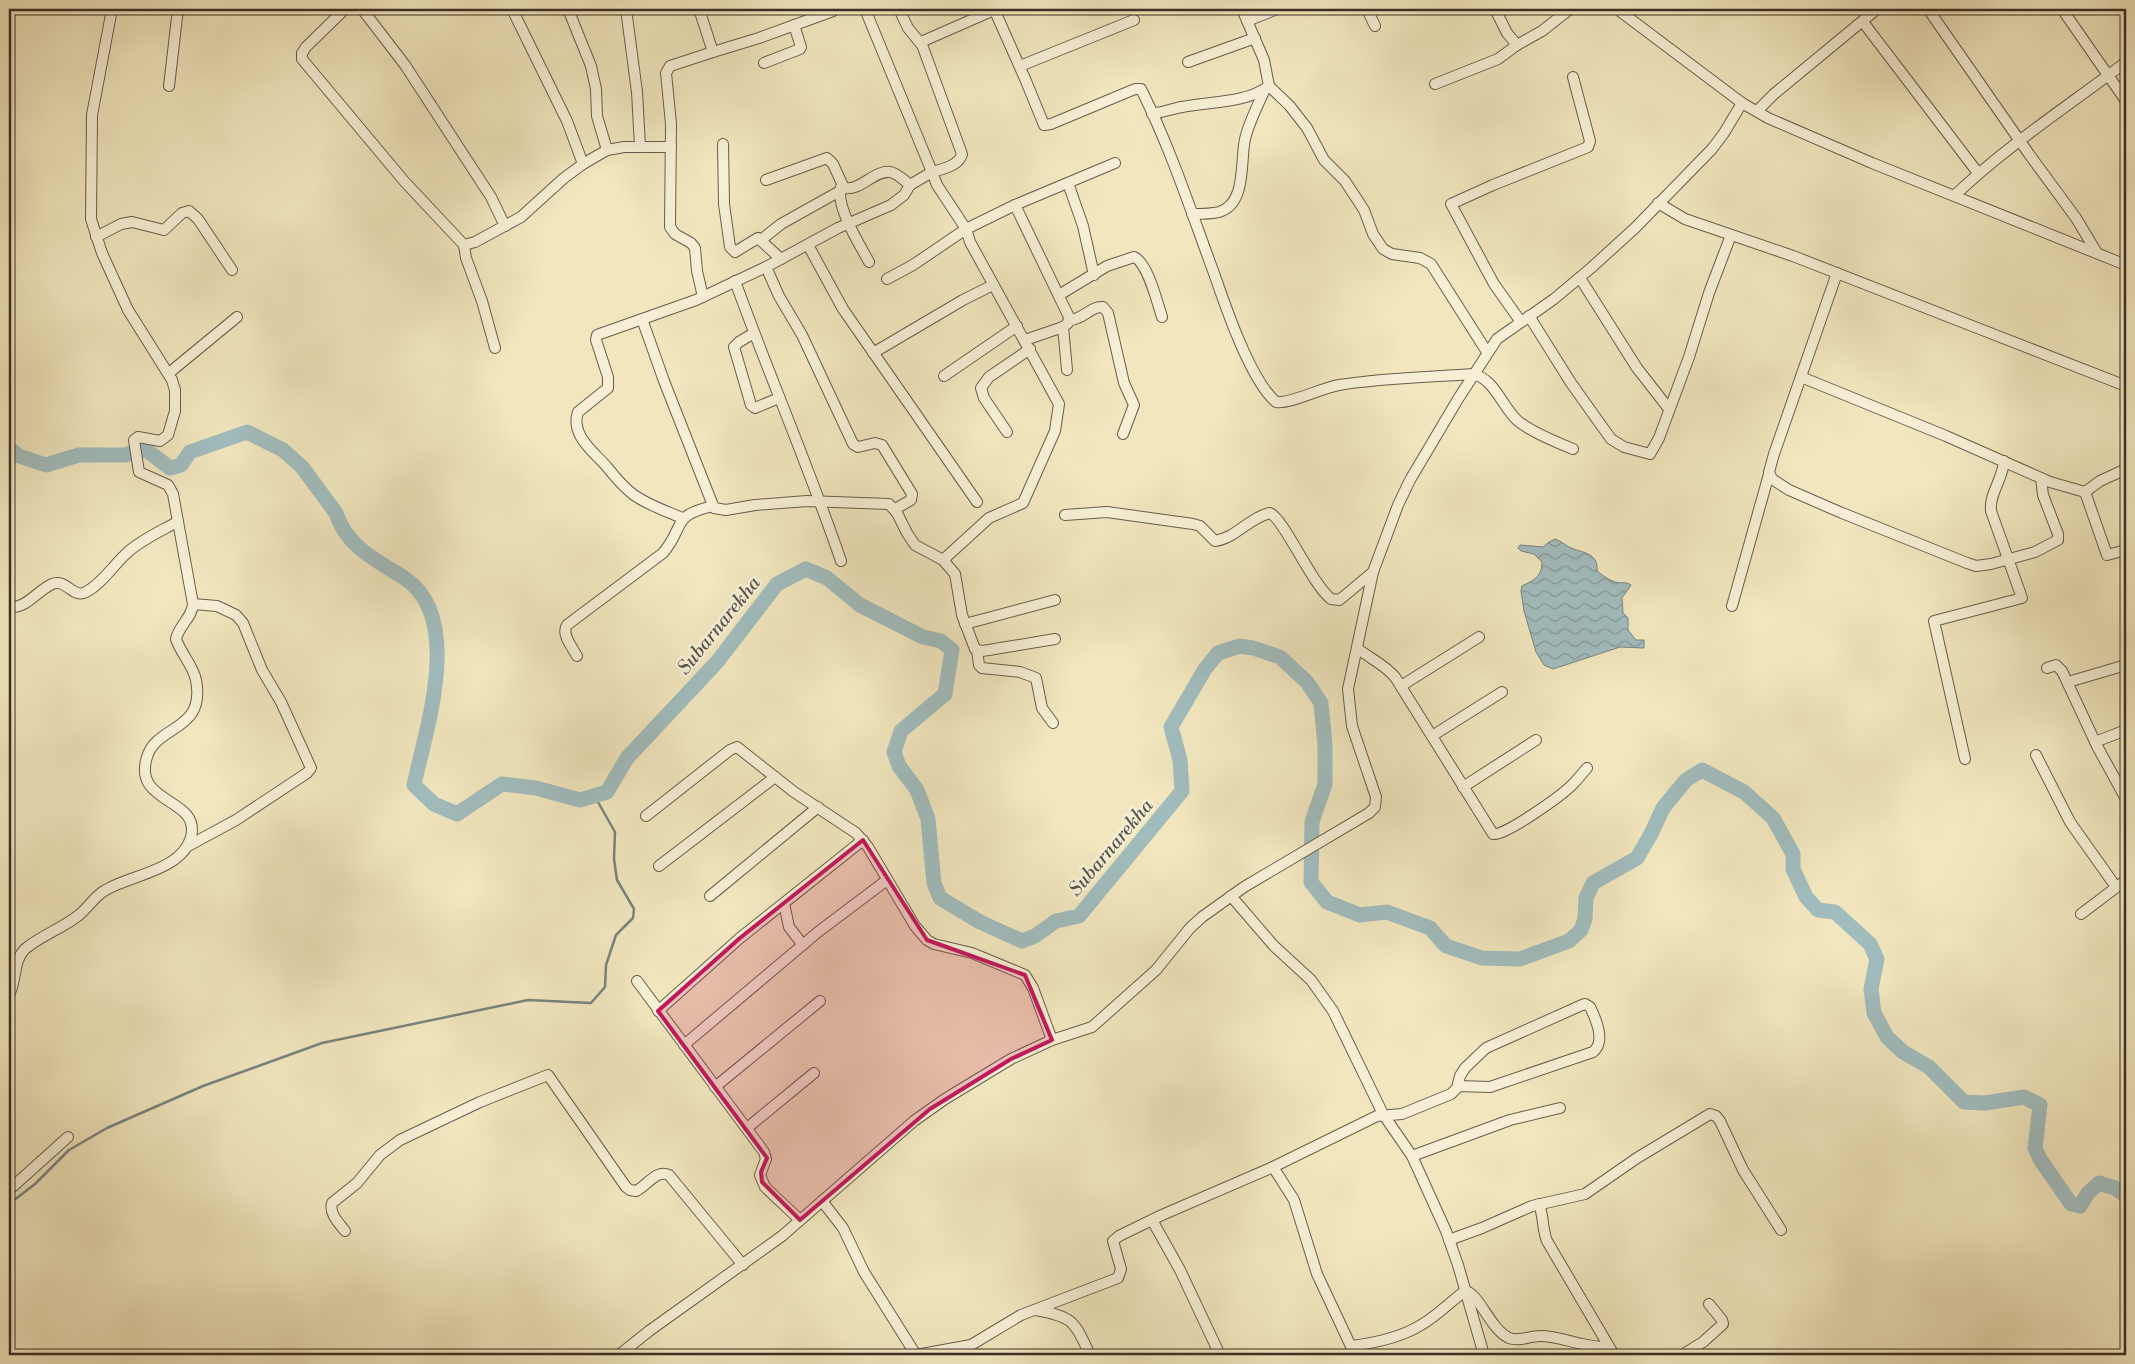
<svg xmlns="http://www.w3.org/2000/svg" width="2135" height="1364" viewBox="0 0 2135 1364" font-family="'Libre Bodoni',serif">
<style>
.water{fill:url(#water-waves);stroke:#798480}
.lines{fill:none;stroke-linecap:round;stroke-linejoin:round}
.stream{stroke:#798480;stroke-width:2.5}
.river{stroke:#a1bcbd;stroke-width:15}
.minor-casing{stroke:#695d4b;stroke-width:12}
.minor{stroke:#f6efd5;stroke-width:10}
.marked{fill:#c2185b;fill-opacity:0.2;stroke:#c2185b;stroke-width:4;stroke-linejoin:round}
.labels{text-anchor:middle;stroke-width:5;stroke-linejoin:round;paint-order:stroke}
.water-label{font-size:19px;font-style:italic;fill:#55524b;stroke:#f6efd5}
</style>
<defs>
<pattern id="water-waves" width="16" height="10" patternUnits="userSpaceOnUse" patternTransform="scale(1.25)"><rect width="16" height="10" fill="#a1bcbd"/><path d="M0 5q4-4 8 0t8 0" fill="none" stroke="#849999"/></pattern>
</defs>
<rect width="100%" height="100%" fill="#f1e6be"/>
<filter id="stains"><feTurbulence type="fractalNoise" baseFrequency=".004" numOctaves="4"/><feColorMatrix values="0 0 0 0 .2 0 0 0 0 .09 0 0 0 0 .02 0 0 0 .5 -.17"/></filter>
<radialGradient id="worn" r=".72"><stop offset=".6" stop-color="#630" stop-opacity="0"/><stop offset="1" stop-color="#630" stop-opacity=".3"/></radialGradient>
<path class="water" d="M 1555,539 C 1561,541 1564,544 1569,547 C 1581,553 1599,552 1597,571 C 1602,575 1609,580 1615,582 C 1621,584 1625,581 1631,585 L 1622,598 L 1623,613 L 1628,618 L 1628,630 L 1636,640 L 1644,640 L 1644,648 L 1620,647 L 1553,669 L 1544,665 L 1536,652 L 1524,611 L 1521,591 L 1522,586 C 1534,580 1542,577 1542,562 L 1534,554 L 1521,551 L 1518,548 L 1520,545 L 1543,547 L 1549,542 Z"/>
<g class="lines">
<polyline class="stream" points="9,1204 35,1184 69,1150 107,1128 203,1086 322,1043 528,1000 591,1003 605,987 606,965 616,935 633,918 634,909 617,880 614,859 615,832 594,795"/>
<path class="river" d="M 9,448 L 19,456 L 46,465 L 79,455 L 125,455 L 145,449 L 170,468 L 181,465 L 190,452 L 247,432 L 283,450 L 302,467 L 336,513 C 346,546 376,560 403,577 C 465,616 426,728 414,785 L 434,804 L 457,814 L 502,784 L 536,788 L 580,800 L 607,792 L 627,758 L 717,662 L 777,584 L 806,569 L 827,578 L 860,605 L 923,637 L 941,641 L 952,650 L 945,694 L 901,731 L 894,752 L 899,766 L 917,790 L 928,819 L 934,883 L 940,898 L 980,922 L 1022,941 L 1035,936 L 1056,921 L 1079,916 L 1182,791 L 1180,760 L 1171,727 L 1205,669 L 1218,653 L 1240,646 L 1253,648 L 1280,657 L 1307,682 L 1321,703 L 1325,745 L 1325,784 L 1312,822 L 1311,882 L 1327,902 L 1360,915 L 1387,912 L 1430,928 L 1446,946 L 1482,958 L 1520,959 L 1569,941 L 1581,930 L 1585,919 L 1586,898 L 1593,883 L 1637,858 L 1651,834 L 1663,808 L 1686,780 L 1702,770 L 1744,792 L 1773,818 L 1793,854 L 1793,869 L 1806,897 L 1818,910 L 1835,912 L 1870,944 L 1877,959 L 1871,989 L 1874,1013 L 1887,1037 L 1903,1052 L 1929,1067 L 1964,1102 L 1985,1103 L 2024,1097 L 2040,1105 L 2035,1148 L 2040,1159 L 2071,1204 L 2080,1206 L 2088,1193 L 2099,1183 L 2115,1188 L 2126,1196"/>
<g class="minor-casing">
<g id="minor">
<polyline points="345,9 306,47 302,53 302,59 404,181 464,245 475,242 521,217 564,178 583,164 607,150 624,147 671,147"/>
<polyline points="362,9 405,65 491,197 505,226"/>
<polyline points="512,9 567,121 583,164"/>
<polyline points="568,9 591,66 596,89 597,116 607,150"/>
<polyline points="626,9 637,92 640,146"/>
<polyline points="699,9 713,52 670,66 666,73 671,124 670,227 675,234 691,243 695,248 697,271 703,297"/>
<path d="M 865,9 L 932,172 C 942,169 959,166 962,154 L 921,42 L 994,10"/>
<polyline points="899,9 908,28 921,44"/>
<path d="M 994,9 L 1026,81 L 1044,125 L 1051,124 L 1135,89 L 1141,89 C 1171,149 1192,214 1215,276 C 1226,308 1251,381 1276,402 C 1291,404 1321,388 1339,385 C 1382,378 1430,377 1473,374 C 1495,379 1502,407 1518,421 C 1530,431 1558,443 1573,449"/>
<polyline points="1367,9 1375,26"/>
<polyline points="1495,9 1507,33 1517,45 1542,31 1570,9"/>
<polyline points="1617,9 1742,103 1768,118 1872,163 2126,265"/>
<polyline points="1928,9 2029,154 2076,218 2097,253"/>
<polyline points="2062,9 2126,101"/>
<polyline points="1247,21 1277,9"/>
<polyline points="1863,22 1978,173"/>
<polyline points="713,52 759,38 833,11"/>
<polyline points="1188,62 1255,38"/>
<polyline points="764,63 800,49 801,47 794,25"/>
<polyline points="1020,66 1134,20"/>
<polyline points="1435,84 1498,59 1517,45"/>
<polyline points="169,86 178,9"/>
<polyline points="1269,86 1289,105 1307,128 1324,160 1345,181 1364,210 1373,234 1383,249 1392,254 1420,258 1431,264 1487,352"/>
<polyline points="1757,111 1774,94 1877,9"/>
<path d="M 1152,114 C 1162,112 1172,109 1182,107 C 1211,101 1244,104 1269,86 L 1264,60 L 1242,9"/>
<polyline points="723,144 724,204 730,247 735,252 758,238 781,259"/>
<path d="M 766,180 L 827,158 L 833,164 L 844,188 C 861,191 874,170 890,172 C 897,173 905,181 910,185"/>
<polyline points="1068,183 1083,226 1094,275"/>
<path d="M 841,187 C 835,206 860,245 869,262"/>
<path d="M 1955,195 C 2008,145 2068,106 2126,62"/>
<polyline points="1658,203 1685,219 1793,256 2126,386"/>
<polyline points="1015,205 1069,317 1068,323 1063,327 1025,340"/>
<path d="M 1192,214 C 1200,214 1211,214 1219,212 C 1247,204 1240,161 1245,139 C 1249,122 1258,105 1265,89"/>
<polyline points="96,237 121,224 132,222 164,230 182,213 189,211 198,219 232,270"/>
<polyline points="761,240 781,224 840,191"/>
<polyline points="464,245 466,258 482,301 495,348"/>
<polyline points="808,245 843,309 977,502"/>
<polyline points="766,267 779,296 802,335 853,444 858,447 875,443 882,445 912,494 911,500 895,509"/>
<polyline points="1837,273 1774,454 1769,472 1772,479 1789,490 1842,513 1967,563 1976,566 1991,564 2035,552 2058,540 2058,534 2043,495 2041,478"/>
<polyline points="1580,278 1637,368 1669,409"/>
<polyline points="887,279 913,265 966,229 970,242 1059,404 1055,431 1023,503 989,518 943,560"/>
<path d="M 735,281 C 769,375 809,467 841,561"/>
<path d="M 1059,295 L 1107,266 L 1134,257 C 1148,263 1157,302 1162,317"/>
<polyline points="1529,316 1571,383 1611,439 1624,447 1650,454 1659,438 1689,357 1709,293 1731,235"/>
<polyline points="642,319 664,381 714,508 726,510 755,505 807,501 889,504 897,513 907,533 915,545 943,560 955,574 962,615 975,649 981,651 989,650 1055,639"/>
<path d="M 1069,320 C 1083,320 1090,306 1103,307 L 1108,313 L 1124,383 L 1134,405 L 1123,434"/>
<polyline points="1521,322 1494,284 1451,204 1493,185 1588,147 1590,141 1573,77"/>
<polyline points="1063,327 1067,370"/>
<polyline points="754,333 739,342 734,347 751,405 755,408 779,398"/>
<polyline points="873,353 963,300 993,285"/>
<polyline points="169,373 237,317"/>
<polyline points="944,376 1017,326"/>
<polyline points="1801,377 1946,436 2050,482 2085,492"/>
<polyline points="1007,432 984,398 981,388 989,377 1030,349"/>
<polyline points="2085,492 2107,555 2126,550"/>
<polyline points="2085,492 2100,481 2126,469"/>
<path d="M 1065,515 L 1107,512 L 1193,524 L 1200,526 L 1215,541 C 1236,538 1250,517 1270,513 C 1284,519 1311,583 1331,599 L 1339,600 L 1343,597 L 1373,572"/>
<path d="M 682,518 C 666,511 648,505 634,495 C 623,487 615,477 607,467 C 594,452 570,435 578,412 L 608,388 L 608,377 L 596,340 L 597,335 L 696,300 L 766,267 L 838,228 L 891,205 L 904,195 L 910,185 L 932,172 L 937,185 L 966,229 L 1015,205 L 1115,163"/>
<polyline points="1732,606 1769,474"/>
<path d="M 9,607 C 26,609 37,591 52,584 C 66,578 73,599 86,592 C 103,583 114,564 128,552 C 141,540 161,531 177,522"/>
<polyline points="965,624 1055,600"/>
<path d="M 1357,648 C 1369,658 1384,664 1395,677 L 1493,834 C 1505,836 1561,796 1572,785 C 1577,780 1582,774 1587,768"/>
<polyline points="977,650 979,665 982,668 1020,672 1036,678 1042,708 1053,723"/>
<path d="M 577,656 C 572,647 561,634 567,625 L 663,553 C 686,526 670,516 713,506"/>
<polyline points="2047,668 2056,665 2062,671 2097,746 2126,799"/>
<polyline points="2068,682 2126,665"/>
<polyline points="1401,686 1479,637"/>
<polyline points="1432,736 1502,692"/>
<polyline points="2095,742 2126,730"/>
<polyline points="2036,755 2070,822 2116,887"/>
<path d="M 1965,759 L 1934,621 L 2022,598 L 1991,511 C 1989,494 2003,479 2004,461"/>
<polyline points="1463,787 1536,740"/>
<polyline points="646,816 730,750 737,747 794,792 856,833 868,847 915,926 927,940 934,944 972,953 1025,975 1033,988 1052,1040"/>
<polyline points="188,846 236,820 307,773 311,768 281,702 262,670 243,623 236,615 217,606 193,604"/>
<polyline points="659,866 775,777"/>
<polyline points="710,896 818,807"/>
<polyline points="1231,896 1274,946 1311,980 1333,1011 1383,1114 1412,1156 1446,1231 1458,1265 1484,1355"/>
<polyline points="784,903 789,927 803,945"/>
<polyline points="2081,914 2126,880"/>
<polyline points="637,981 764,1152 766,1159 760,1175 765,1187 800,1220"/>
<path d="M 9,995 C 17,980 13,961 25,949 C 42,935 63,928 79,915 C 88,908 94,897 104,891 C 129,875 182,871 191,837 C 201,797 132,805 147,757 C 157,724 206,732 196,680 C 193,665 181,654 176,639 C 179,625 192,618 193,604 L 173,494 L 168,485 L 139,472 L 134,440 L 138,437 L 160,441 L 168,435 L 175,411 L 175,390 L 172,380 L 128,310 L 102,253 L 91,219 L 92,115 L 112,9"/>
<polyline points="658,1011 740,938 863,840"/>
<polyline points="684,1045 818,932 887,880"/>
<polyline points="715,1087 820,1001"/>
<polyline points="747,1128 814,1073"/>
<polyline points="1412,1156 1510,1120 1560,1108"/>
<polyline points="1273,1167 1294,1200 1317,1274 1355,1355"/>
<polyline points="9,1190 68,1137"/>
<path d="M 822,1201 L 843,1228 L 864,1272 L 916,1355 L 971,1345 L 1021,1315 L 1118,1278 L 1121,1269 L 1113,1241 L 1119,1236 L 1162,1215 L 1273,1167 L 1377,1116 L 1402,1114 L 1451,1094 L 1457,1088 L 1460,1076 L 1465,1068 L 1486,1048 L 1582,1005 L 1585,1004 L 1590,1007 C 1596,1019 1606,1042 1593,1052 L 1490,1087 L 1458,1086"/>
<path d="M 1539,1204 C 1544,1217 1542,1229 1547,1241 L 1614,1355"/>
<polyline points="1152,1220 1180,1270 1220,1355"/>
<path d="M 345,1231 C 339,1223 329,1214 332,1203 L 357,1183 L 380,1155 L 400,1140 L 480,1102 L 548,1075 L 626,1187 L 630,1190 L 636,1191 C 647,1186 656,1169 669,1175 L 743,1265"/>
<polyline points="1449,1240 1482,1228 1532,1206 1585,1194 1637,1158 1710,1114 1716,1116 1720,1121 1743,1170 1781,1230"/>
<path d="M 1036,1310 C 1074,1317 1074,1321 1090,1355"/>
<path d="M 1351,1346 C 1375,1343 1400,1338 1421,1325 C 1437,1316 1450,1302 1465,1291 C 1479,1293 1490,1329 1509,1338 C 1519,1342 1530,1336 1540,1336 C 1555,1336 1568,1341 1582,1344 C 1591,1346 1600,1347 1609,1348"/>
<polyline points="619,1355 649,1331 782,1236 914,1121 945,1099 1011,1059 1052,1040 1092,1027 1156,970 1190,928 1202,917 1244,887 1369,813 1375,807 1376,797 1352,726 1348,689 1373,572 1398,505 1410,480 1458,399 1497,339 1554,299 1591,268 1635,228 1712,149 1724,133 1742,103"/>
<polyline points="1682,1355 1703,1342 1723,1324 1722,1320 1709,1304"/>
</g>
</g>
<use href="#minor" class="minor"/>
</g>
<path class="marked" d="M 863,840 L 927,940 L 1025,975 L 1052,1040 L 1011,1059 L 930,1109 L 800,1220 L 762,1182 L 761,1172 L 767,1158 L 658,1011 L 740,938 Z"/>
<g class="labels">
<g class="water-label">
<text transform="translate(718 625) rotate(-51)" y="7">Subarnarekha</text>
<text transform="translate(1110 847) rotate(-50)" y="7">Subarnarekha</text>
</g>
</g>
<rect width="2135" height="1364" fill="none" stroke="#f1e6be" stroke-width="30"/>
<rect x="10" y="10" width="2115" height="1344" fill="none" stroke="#3c2f25" stroke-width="2.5"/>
<rect x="15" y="15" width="2105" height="1334" fill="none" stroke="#3c2f25"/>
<rect width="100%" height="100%" filter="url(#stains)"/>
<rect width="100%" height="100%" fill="url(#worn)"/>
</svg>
